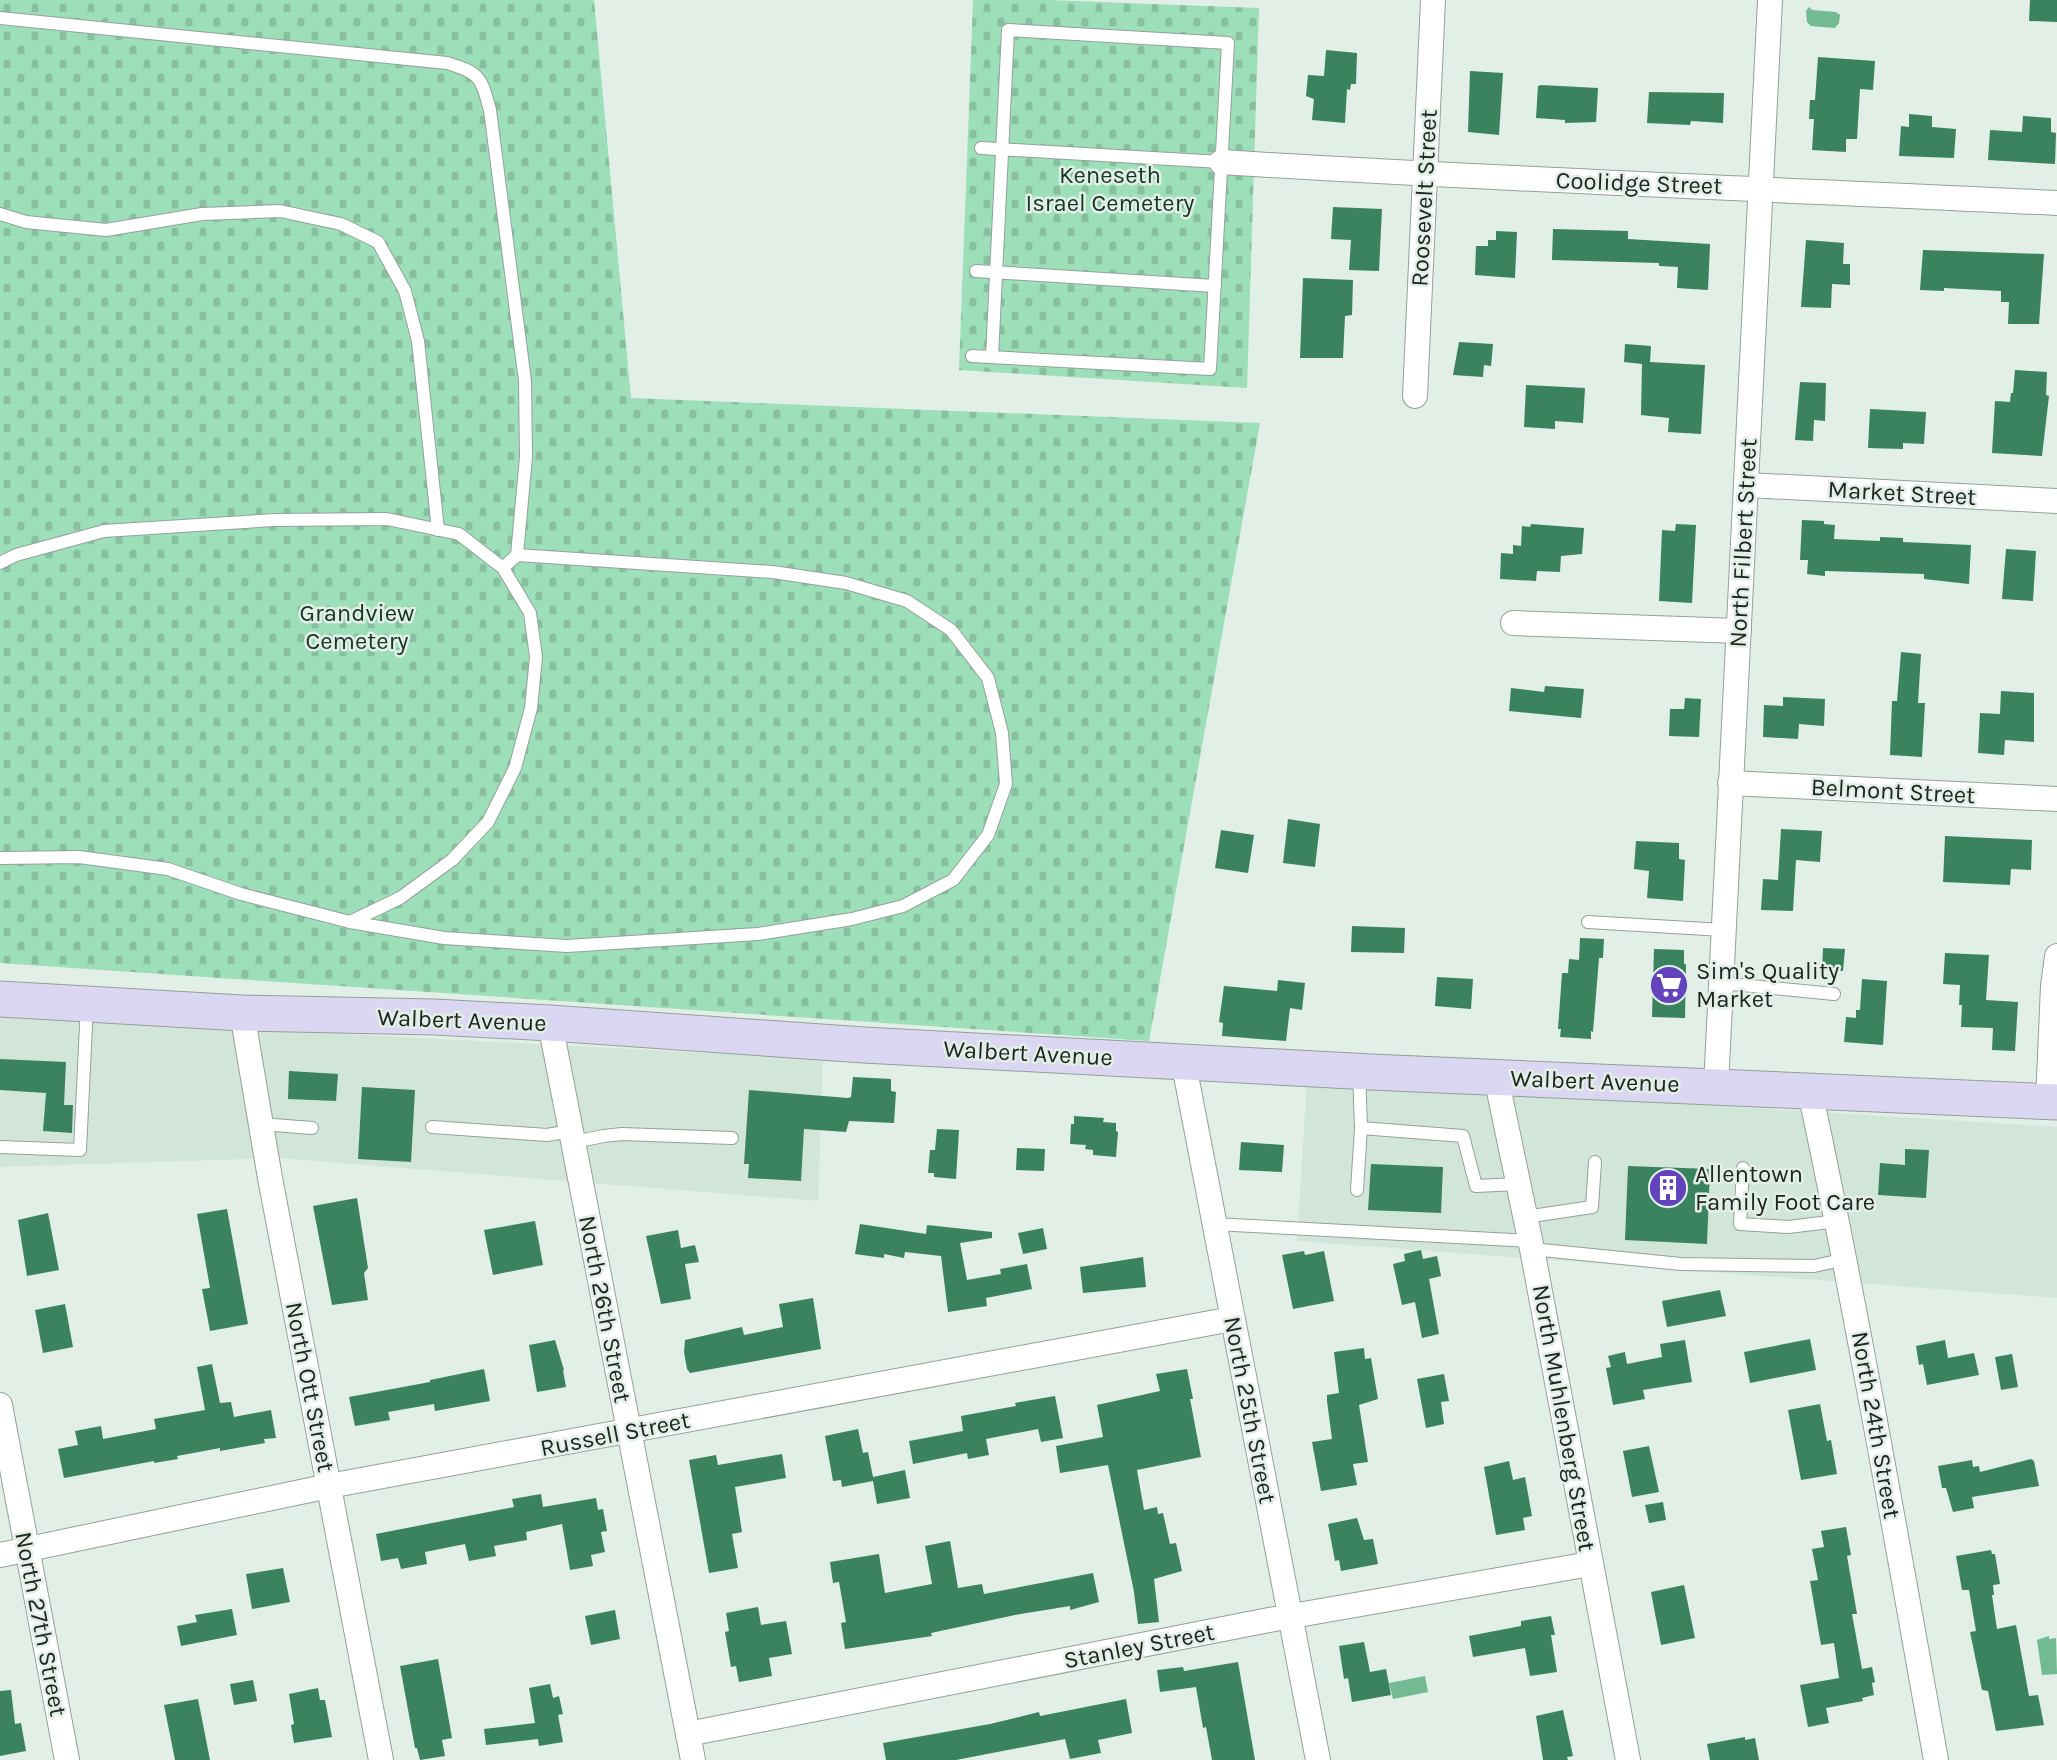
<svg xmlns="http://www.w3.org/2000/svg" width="2057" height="1760" viewBox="0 0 2057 1760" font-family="Karla,sans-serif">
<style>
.built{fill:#d1e6d9}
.cemetery{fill:url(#cemetery-stones)}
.water{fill:#71ba92}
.building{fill:#3a835e}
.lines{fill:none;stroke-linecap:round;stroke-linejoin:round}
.lane-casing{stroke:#93a199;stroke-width:14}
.street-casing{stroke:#93a199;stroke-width:26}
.secondary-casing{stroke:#93a199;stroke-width:37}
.lane{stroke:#fff;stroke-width:12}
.street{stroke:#fff;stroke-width:24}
.secondary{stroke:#dbd6f1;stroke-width:35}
.labels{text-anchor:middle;stroke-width:5;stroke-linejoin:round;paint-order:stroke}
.park-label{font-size:24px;fill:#153625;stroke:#e1efe6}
.street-label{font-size:24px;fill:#202522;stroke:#e1efe6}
.poi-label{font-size:24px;fill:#202522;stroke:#e1efe6;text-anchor:start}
</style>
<defs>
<pattern id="cemetery-stones" width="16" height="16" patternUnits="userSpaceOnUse" patternTransform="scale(1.75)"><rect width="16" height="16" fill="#9ddfb9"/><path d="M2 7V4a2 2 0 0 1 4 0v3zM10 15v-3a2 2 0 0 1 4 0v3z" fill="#87bf9f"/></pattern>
</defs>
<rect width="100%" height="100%" fill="#e1efe6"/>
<g class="built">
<polygon points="0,1016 823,1059 818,1201 276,1158 0,1167"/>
<polygon points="1307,1080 2057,1127 2057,1298 1297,1241"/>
</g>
<g class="cemetery">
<polygon points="0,0 594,0 631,398 1260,423 1149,1041 0,963"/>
<polygon points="973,0 1048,0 1259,8 1247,388 959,370"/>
</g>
<g class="water">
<polygon points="1809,7 1812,10 1836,12 1840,15 1839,23 1835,28 1811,26 1807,22 1806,11"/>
<polygon points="2049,1636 2049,1639 2056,1638 2057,1674 2042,1675 2037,1640"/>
<polygon points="1425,1676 1428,1692 1393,1699 1389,1683"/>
</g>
<g class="building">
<polygon points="2030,0 2057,0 2057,22 2029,21"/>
<polygon points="1326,50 1357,53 1356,84 1351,84 1350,90 1347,89 1345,123 1312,120 1314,99 1306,96 1308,75 1324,76"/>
<polygon points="1818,57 1875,61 1873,90 1860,89 1857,139 1846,139 1846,152 1812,150 1814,119 1809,119 1810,100 1815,100"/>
<polygon points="1470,71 1503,73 1499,135 1468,132"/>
<polygon points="1541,85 1598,88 1596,122 1565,123 1565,120 1536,118 1538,86"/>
<polygon points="1649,92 1724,93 1723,123 1691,121 1690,125 1647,123"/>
<polygon points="1909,114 1932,116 1932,127 1956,129 1954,158 1899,156 1901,126 1909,127"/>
<polygon points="2023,116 2051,118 2051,132 2056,133 2055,164 1988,160 1990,130 2022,132"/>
<polygon points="1333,207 1382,209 1379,271 1349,270 1351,240 1331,239"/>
<polygon points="1553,229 1628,231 1628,239 1710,244 1708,290 1677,288 1678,267 1659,266 1659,263 1552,260"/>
<polygon points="1496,231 1517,232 1515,278 1475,275 1476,246 1488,246 1488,240 1496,240"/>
<polygon points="1806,240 1844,243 1843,264 1850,264 1850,285 1832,284 1831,308 1801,307"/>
<polygon points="1923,250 2044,254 2039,324 2008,324 2009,302 2001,302 2001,291 1944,288 1944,291 1920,290"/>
<polygon points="1303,278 1353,280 1352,315 1345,316 1343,358 1300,358"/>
<polygon points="1459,342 1493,344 1491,366 1484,365 1483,377 1453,375"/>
<polygon points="1625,344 1651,346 1650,362 1705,365 1701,434 1668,432 1669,418 1641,415 1642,364 1624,362"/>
<polygon points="2015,370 2047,372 2046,395 2049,396 2042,456 1992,453 1995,401 2010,402 2011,393 2013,393"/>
<polygon points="1800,382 1826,383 1825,421 1814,420 1813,441 1795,440"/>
<polygon points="1526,385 1585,388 1583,423 1555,421 1555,429 1524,427"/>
<polygon points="1870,409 1926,412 1924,444 1903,443 1903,449 1868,448"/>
<polygon points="1802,520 1824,521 1824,524 1835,525 1834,539 1880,541 1880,537 1903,538 1903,542 1971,545 1969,584 1924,579 1924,574 1825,571 1825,576 1807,574 1808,560 1800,560"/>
<polygon points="1531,524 1584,528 1582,554 1561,556 1560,572 1537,571 1536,581 1500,579 1501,553 1513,554 1513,545 1521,546 1522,526 1530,527"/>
<polygon points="1676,524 1696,525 1692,603 1659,601 1662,530 1675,531"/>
<polygon points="2006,549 2036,551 2033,601 2002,599"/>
<polygon points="1901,652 1921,654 1918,703 1925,703 1922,757 1890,755 1892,701 1897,701"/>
<polygon points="1545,686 1584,689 1581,718 1509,711 1511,688 1544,692"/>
<polygon points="2001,691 2034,693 2034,742 2005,740 2004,755 1978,753 1980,713 2000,714"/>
<polygon points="1783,697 1825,699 1824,726 1799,724 1798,739 1763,737 1764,705 1783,706"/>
<polygon points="1685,698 1701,699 1699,737 1669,736 1670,709 1684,709"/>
<polygon points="1288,819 1320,824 1315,867 1283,863"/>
<polygon points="1781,829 1822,831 1820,862 1796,860 1793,911 1761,910 1763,879 1778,880"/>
<polygon points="1221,830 1254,835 1248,873 1215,868"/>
<polygon points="1945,836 2032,840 2031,870 2011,869 2010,885 1943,882"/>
<polygon points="1636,841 1679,843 1679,859 1685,860 1683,901 1647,898 1649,871 1634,869"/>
<polygon points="1352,926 1405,928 1404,953 1351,952"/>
<polygon points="1580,938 1604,939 1603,958 1599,958 1593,1032 1591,1031 1591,1039 1560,1037 1561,1029 1558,1029 1562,973 1568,973 1569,959 1579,960"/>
<polygon points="1823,948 1845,949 1843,971 1822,970"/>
<polygon points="1654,949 1684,950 1684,964 1686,964 1685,1018 1652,1017"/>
<polygon points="1945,953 1989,955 1986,1000 2018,1002 2015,1051 1992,1050 1993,1028 1961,1027 1962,1005 1959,1005 1960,985 1943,984"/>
<polygon points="1437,977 1473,979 1471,1009 1435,1006"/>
<polygon points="1862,979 1887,981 1883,1045 1844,1042 1846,1017 1856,1018 1856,1010 1860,1010"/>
<polygon points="1278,980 1305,983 1302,1010 1290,1008 1286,1041 1222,1036 1223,1023 1219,1022 1224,986 1277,991"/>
<polygon points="0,1059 66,1062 64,1105 73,1105 72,1133 43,1131 46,1093 0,1090"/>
<polygon points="289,1071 338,1074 336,1101 288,1099"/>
<polygon points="853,1077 891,1079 891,1091 896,1092 894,1123 849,1121 846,1132 804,1129 801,1181 748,1178 749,1164 744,1164 749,1090 848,1098 851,1097"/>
<polygon points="362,1087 415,1090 411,1162 358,1159"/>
<polygon points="1074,1116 1104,1118 1103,1122 1116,1123 1116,1131 1118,1132 1116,1157 1093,1155 1093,1150 1085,1149 1086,1145 1070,1144 1071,1124 1074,1124"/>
<polygon points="937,1129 959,1130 956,1179 934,1177 934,1173 928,1173 930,1150 935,1150"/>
<polygon points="1241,1142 1284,1145 1282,1172 1239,1170"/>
<polygon points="1017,1148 1045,1149 1044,1171 1016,1170"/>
<polygon points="1905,1149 1929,1150 1926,1198 1878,1195 1880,1163 1905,1165"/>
<polygon points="1371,1164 1443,1167 1441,1213 1368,1210"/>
<polygon points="1628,1166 1710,1169 1707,1244 1625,1240"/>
<polygon points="357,1198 368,1268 364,1273 368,1300 332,1305 313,1206"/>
<polygon points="227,1209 248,1324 210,1331 202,1289 210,1288 197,1214"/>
<polygon points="48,1213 59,1270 27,1276 18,1220"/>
<polygon points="535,1221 543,1265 493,1275 484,1230"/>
<polygon points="860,1224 926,1234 927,1225 992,1232 992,1238 960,1243 967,1280 1001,1274 1000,1269 1027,1264 1032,1289 986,1298 987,1306 948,1312 941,1256 905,1252 904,1258 884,1254 884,1258 855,1254"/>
<polygon points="1043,1228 1047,1249 1023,1254 1018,1233"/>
<polygon points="678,1230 681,1248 695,1245 699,1262 685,1264 691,1299 661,1304 646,1236"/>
<polygon points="1421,1250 1423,1259 1437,1256 1441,1276 1429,1279 1439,1334 1422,1338 1415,1302 1402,1305 1393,1264 1405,1261 1404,1254"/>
<polygon points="1304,1251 1305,1255 1324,1251 1334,1301 1293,1309 1282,1255"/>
<polygon points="1143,1257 1146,1287 1083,1293 1080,1267"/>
<polygon points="1720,1290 1726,1316 1667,1327 1662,1301"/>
<polygon points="813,1298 821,1349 690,1373 687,1369 684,1352 685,1340 742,1327 744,1335 783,1327 779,1304"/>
<polygon points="65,1304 73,1347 43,1353 35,1310"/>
<polygon points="1810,1339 1816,1370 1750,1383 1744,1352"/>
<polygon points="555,1340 564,1370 563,1370 566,1387 537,1392 529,1345"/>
<polygon points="1685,1340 1692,1382 1643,1390 1645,1399 1613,1405 1606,1368 1611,1367 1608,1356 1625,1352 1627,1364 1662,1357 1660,1344"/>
<polygon points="1945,1340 1948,1358 1974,1353 1979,1375 1927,1385 1923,1364 1919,1365 1916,1346"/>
<polygon points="1364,1348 1365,1359 1371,1358 1378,1399 1359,1405 1368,1462 1353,1464 1357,1485 1321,1491 1312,1442 1332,1439 1327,1401 1327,1395 1339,1393 1334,1352"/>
<polygon points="2012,1354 2018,1387 2001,1390 1995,1357"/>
<polygon points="212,1364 220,1403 231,1402 234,1417 271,1410 276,1438 264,1439 265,1443 220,1451 220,1448 177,1456 178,1459 154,1463 154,1461 64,1478 58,1449 78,1445 75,1431 101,1426 103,1439 156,1429 154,1419 205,1410 197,1367"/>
<polygon points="484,1369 490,1401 435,1411 434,1404 388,1412 390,1420 355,1426 349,1397 430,1382 430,1380"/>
<polygon points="1187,1369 1193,1399 1190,1399 1201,1457 1137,1470 1144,1510 1157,1507 1158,1514 1163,1513 1170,1544 1176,1543 1182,1571 1154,1579 1159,1622 1138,1624 1134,1592 1108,1465 1060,1473 1056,1446 1103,1437 1097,1405 1160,1391 1156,1374"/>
<polygon points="1444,1374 1449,1401 1441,1402 1444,1424 1426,1428 1417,1379"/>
<polygon points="1055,1396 1063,1438 1041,1442 1038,1429 986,1439 989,1455 968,1459 967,1453 913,1464 909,1441 963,1431 961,1416 1016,1406 1015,1403"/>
<polygon points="1820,1404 1827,1441 1831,1440 1837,1474 1801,1480 1788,1410"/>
<polygon points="858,1429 863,1453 868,1452 873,1477 905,1470 910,1498 877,1504 873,1481 842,1487 841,1480 833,1481 825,1436"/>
<polygon points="1649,1446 1659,1492 1632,1497 1623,1451"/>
<polygon points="782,1454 786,1478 735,1487 742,1532 732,1534 738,1568 709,1573 689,1460 716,1455 718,1465"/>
<polygon points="2031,1459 2034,1461 2039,1486 1972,1497 1974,1508 1953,1512 1946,1488 1942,1488 1938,1466 1972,1460 1973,1467 1979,1466 1980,1472"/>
<polygon points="1509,1461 1513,1480 1525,1477 1532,1516 1523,1518 1525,1530 1496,1535 1484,1467"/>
<polygon points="541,1494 543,1507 596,1498 598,1510 603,1509 607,1531 601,1532 605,1552 591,1555 593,1566 570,1570 562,1524 526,1532 527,1540 494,1546 496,1556 469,1561 465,1544 425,1552 427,1564 401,1569 398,1558 381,1561 376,1534 514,1507 512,1499"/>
<polygon points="1663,1502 1666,1520 1649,1523 1645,1505"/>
<polygon points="1357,1518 1364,1540 1373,1539 1378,1564 1341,1571 1339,1560 1335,1561 1328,1524"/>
<polygon points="1846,1527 1851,1555 1847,1556 1857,1614 1852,1614 1862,1669 1872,1667 1875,1682 1872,1683 1874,1695 1862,1698 1863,1701 1826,1708 1829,1723 1808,1727 1800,1685 1839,1678 1834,1643 1821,1645 1810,1581 1818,1580 1812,1549 1824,1547 1821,1531"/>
<polygon points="950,1541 958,1588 982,1584 984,1594 1093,1573 1099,1602 1070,1610 1070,1606 1015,1615 931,1633 932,1636 845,1649 841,1623 846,1622 839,1582 833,1583 830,1562 879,1554 885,1593 932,1584 925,1546"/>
<polygon points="1991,1550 1992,1554 1995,1554 2000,1584 1993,1585 1994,1595 1992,1595 1997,1629 2016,1625 2029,1696 2038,1695 2044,1725 1996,1731 1988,1691 1982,1690 1970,1632 1976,1631 1969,1590 1962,1590 1956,1556"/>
<polygon points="283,1568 290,1602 252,1609 246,1574"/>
<polygon points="1684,1585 1695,1638 1661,1645 1651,1592"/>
<polygon points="758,1607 761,1625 786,1621 792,1654 769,1658 772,1676 739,1682 736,1666 731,1667 725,1632 729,1631 726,1613"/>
<polygon points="232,1609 237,1635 181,1646 177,1626 197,1622 195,1615"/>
<polygon points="615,1610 620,1639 591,1645 585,1616"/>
<polygon points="1551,1616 1555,1635 1551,1635 1557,1672 1530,1676 1525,1648 1473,1657 1469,1636 1521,1626 1521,1621"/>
<polygon points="1364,1642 1370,1672 1386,1669 1391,1695 1352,1702 1348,1678 1344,1679 1339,1646"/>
<polygon points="438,1659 452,1738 442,1740 445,1756 420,1760 417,1748 415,1748 400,1666"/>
<polygon points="1238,1662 1255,1760 1212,1760 1206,1727 1203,1728 1196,1687 1160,1692 1157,1670 1183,1667 1184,1671"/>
<polygon points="253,1680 257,1701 234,1705 230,1684"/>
<polygon points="550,1684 553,1698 559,1696 563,1714 558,1715 563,1742 539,1746 538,1739 486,1745 484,1729 535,1723 529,1688"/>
<polygon points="318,1688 320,1700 325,1700 332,1737 294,1743 291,1725 294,1724 289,1694"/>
<polygon points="11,1690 15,1724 21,1723 26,1751 0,1756 0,1691"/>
<polygon points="198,1699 210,1760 175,1760 164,1705"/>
<polygon points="1126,1699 1132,1733 1098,1740 1101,1753 1070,1759 1065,1739 956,1760 886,1760 883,1743 990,1724 1039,1712 1040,1716"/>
<polygon points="1563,1710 1573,1756 1567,1757 1568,1760 1543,1760 1536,1716"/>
<polygon points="1745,1737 1745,1740 1755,1738 1759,1760 1710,1760 1707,1744"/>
</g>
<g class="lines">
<g class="lane-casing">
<g id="lane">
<path d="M 0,18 L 447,63 C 481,73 481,78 490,110 L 525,381 L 526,457 L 517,555 L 503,568"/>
<polyline points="981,148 1221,162"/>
<polyline points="0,214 26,222 106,230 202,214 280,211 341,224 378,242 405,291 418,341 438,530"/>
<polyline points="976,271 1215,286"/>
<polyline points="972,356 1210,369 1228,43 1008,30 992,357"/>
<polyline points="0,563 16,555 104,531 274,520 387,519 459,534 503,568 530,613 536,657 531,708 515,768 488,822 452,860 400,898 350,922"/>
<polyline points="0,858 79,857 168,869 241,894 350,922 444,938 567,946 758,934 852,919 903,906 953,880 988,835 1006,784 1002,733 988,678 951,630 907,601 846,583 773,572 517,555"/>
<polyline points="1588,922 1723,930"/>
<polyline points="1721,983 1834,994"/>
<polyline points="1359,1072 1361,1128 1463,1136 1476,1186 1518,1184"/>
<polyline points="261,1124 312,1128"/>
<polyline points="432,1127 547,1135 571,1131"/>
<polyline points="573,1142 604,1136 622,1134 732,1138"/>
<polyline points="0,1147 80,1150 87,1005"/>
<polyline points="1743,1168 1740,1224 1788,1227 1838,1221"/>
<polyline points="1357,1190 1361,1128"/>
<polyline points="1525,1217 1592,1207 1595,1162"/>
<polyline points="1214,1224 1531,1241"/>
<polyline points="1532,1249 1681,1264 1814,1266 1846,1259"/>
</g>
</g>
<g class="street-casing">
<g id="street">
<path d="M 1221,162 C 1500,180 1778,189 2057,203"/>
<polyline points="1415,396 1433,0"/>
<polyline points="1747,485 2057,501"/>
<polyline points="1513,623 1739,631"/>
<polyline points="1730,783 2057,799"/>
<polyline points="242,1013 270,1178 381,1760"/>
<polyline points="550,1023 693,1760"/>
<polyline points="1183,1060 1318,1760"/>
<polyline points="1496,1077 1532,1249 1628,1760"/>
<polyline points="1716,1086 1770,0"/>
<path d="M 1810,1091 C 1857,1313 1896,1536 1936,1760"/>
<polyline points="2048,1102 2053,986 2057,956"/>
<polyline points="0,1405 67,1760"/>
<polyline points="0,1555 329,1486 1232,1319"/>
<polyline points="688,1734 1269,1620 1590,1564"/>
</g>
</g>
<g class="secondary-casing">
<polyline id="secondary" points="0,999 242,1013 434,1017 550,1023 864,1045 1371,1072 2057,1102"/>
</g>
<use href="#lane" class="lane"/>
<use href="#street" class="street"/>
<use href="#secondary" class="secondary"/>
</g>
<defs>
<g id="supermarket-disc" transform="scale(2.0125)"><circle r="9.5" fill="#6243bb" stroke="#e1efe6"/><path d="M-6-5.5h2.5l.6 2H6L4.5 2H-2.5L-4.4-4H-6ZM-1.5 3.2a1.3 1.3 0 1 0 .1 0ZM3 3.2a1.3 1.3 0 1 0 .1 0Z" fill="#fff"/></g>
<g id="building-disc" transform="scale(2.0125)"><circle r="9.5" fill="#6243bb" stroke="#e1efe6"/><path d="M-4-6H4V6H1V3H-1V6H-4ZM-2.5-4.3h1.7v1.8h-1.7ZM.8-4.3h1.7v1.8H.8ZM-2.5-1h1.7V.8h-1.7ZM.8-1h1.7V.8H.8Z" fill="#fff"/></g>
</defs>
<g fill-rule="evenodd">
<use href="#supermarket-disc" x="1669" y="985"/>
<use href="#building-disc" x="1668" y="1188"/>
</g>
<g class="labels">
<g class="park-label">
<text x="1110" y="183">Keneseth<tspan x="1110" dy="28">Israel Cemetery</tspan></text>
<text x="357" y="621">Grandview<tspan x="357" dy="28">Cemetery</tspan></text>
</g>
<g class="street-label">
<text transform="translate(1639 183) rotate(2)" y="8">Coolidge Street</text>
<text transform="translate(1424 198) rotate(-87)" y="8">Roosevelt Street</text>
<text transform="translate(1902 493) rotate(3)" y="8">Market Street</text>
<text transform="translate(1743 543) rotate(-87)" y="8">North Filbert Street</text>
<text transform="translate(1893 791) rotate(3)" y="8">Belmont Street</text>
<text transform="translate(462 1020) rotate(2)" y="8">Walbert Avenue</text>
<text transform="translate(1028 1053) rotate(3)" y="8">Walbert Avenue</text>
<text transform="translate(1595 1081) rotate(2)" y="8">Walbert Avenue</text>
<text transform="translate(605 1309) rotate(79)" y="8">North 26th Street</text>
<text transform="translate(310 1387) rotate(79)" y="8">North Ott Street</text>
<text transform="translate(1250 1410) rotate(79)" y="8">North 25th Street</text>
<text transform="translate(1564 1418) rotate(80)" y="8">North Muhlenberg Street</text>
<text transform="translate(1876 1425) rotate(80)" y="8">North 24th Street</text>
<text transform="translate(615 1434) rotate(-11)" y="8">Russell Street</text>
<text transform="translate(41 1624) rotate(79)" y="8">North 27th Street</text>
<text transform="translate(1139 1646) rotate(-11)" y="8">Stanley Street</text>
</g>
<g class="poi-label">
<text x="1696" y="979">Sim's Quality<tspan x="1696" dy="28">Market</tspan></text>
<text x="1695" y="1182">Allentown<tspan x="1695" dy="28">Family Foot Care</tspan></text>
</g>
</g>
</svg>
